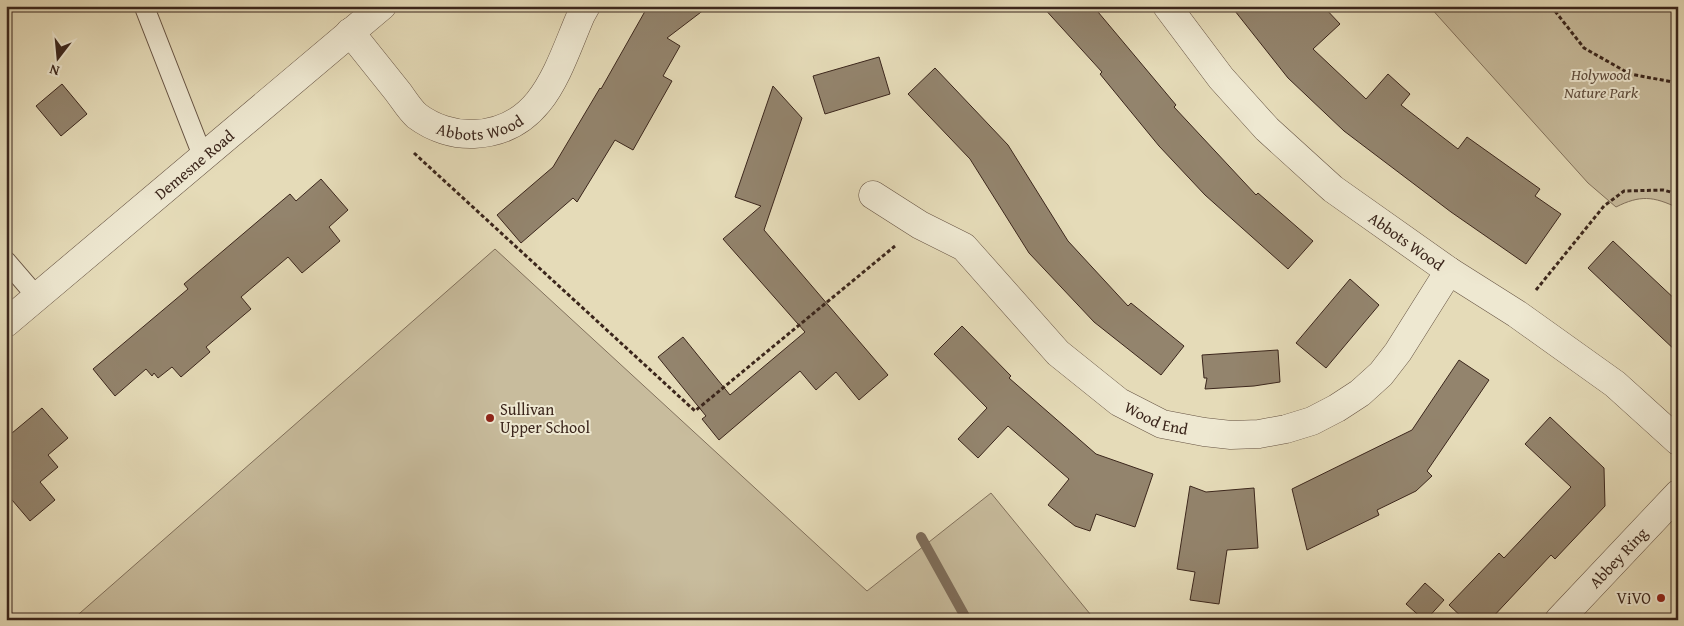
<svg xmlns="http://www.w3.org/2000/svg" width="1684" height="626" viewBox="0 0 1684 626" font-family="'Gentium Book Plus',serif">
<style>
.green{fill:#c8bc9d;stroke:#82715c}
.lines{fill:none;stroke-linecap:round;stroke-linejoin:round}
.stream{stroke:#7e6d5a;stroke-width:10}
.building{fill:#93846d;stroke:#3b261c}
.service-casing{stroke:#665343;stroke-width:21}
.minor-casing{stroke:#665343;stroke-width:29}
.tertiary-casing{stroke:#665343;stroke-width:29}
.path{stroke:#3b261c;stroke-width:3;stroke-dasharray:4 2.5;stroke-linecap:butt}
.service{stroke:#eee8d1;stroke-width:19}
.minor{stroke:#eee8d1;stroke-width:28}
.tertiary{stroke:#eee8d1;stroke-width:28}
.poi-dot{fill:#8f2418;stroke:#eee8d1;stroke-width:2}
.labels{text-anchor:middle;stroke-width:4;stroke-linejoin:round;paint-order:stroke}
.park-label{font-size:16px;font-style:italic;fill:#5e4c3c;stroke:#eee8d1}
.street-label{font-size:16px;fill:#3b261c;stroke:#eee8d1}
.poi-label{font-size:16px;fill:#3b261c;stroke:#eee8d1;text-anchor:start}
</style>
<rect width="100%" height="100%" fill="#e5dbb8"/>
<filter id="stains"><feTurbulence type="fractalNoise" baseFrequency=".004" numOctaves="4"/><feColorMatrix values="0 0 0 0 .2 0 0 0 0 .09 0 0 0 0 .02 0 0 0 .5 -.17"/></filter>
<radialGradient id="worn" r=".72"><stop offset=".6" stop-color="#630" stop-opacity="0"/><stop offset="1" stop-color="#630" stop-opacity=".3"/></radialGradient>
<g class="green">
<path d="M 1429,6 L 1678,6 L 1678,208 C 1653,196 1640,195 1616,207 L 1588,183 Z"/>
<polygon points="495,249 867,591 991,493 1095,620 72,620"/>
</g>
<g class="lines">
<polyline class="stream" points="921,537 967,620"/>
</g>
<g class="building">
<polygon points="648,6 709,6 667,38 680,46 663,76 672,81 633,150 615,140 577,202 573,198 521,243 497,215 553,167 600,88 601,89"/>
<polygon points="1042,6 1093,6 1176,105 1174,107 1256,195 1258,193 1313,241 1288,269 1205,195 1159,146 1100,74 1102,72"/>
<polygon points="1231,6 1323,6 1340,24 1313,49 1366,99 1388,74 1410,94 1401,105 1458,149 1467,137 1540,189 1535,196 1561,214 1526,264 1451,212 1344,131 1288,78"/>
<polygon points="879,57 890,94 825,114 813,76"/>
<polygon points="935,68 1008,145 1068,241 1128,306 1131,303 1184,346 1161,375 1094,322 1029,253 970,159 908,94"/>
<polygon points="62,84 87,114 61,136 36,106"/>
<polygon points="773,86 802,118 764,230 888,375 859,400 836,372 816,390 800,371 719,440 702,419 706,416 658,357 683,337 730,395 805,332 723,239 761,206 735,197"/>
<polygon points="321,179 348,210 329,227 340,241 302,273 288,257 241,297 251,309 206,347 210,352 181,377 172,367 158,378 154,373 152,376 146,369 115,396 93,369 188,289 184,284 290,194 296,201"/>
<polygon points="1613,241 1678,302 1678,353 1588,268"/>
<polygon points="1350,279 1379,305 1326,368 1296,343"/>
<polygon points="962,326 1011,376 1009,378 1096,454 1153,474 1135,527 1096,514 1090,531 1075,526 1048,505 1069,479 1008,426 978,458 958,439 987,408 934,354"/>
<polygon points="1278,350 1280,382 1254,386 1205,389 1207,378 1204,378 1202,355"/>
<polygon points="1459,360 1489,380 1427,471 1432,476 1416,491 1377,510 1379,515 1307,550 1292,489 1412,430"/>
<polygon points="42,408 68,438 48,455 58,467 40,482 55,500 30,521 6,493 6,438"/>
<polygon points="1550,417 1604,468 1605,506 1555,559 1551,555 1490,620 1465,620 1449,605 1499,553 1504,558 1571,487 1525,444"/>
<polygon points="1190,486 1206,492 1254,488 1258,548 1227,550 1219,604 1190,600 1195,572 1177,569"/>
<polygon points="1425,583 1444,600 1426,620 1424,620 1406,604"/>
</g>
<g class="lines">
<g class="service-casing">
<g id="service">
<polyline points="144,6 203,157"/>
<polyline points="6,261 37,297"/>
</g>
</g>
<g class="minor-casing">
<g id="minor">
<path id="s1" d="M 1167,6 L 1221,78 L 1267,129 L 1333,189 L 1449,271 L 1517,314 L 1615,384 L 1678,441"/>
<path id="s2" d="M 350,32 C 366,52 382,72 398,92 C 404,100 410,110 417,116 C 433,128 454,135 474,134 C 543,131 558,68 581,15 L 586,6"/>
<path id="s3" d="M 873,195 L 920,225 L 964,247 L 1058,353 L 1119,402 L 1162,424 L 1204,432 L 1231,435 L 1259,434 L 1286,429 L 1312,421 L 1337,408 L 1360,393 L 1381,374 L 1398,352 L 1449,271"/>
<path id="s4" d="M 1559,620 L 1678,494"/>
</g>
</g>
<g class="tertiary-casing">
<g id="tertiary">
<path id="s5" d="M 6,323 L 382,6"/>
</g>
</g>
<g class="path">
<polyline points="1551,6 1584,48 1630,74 1678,83"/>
<polyline points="414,153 695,411 895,246"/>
<polyline points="1536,290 1604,206 1624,191 1663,190 1678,194"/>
</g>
<use href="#service" class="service"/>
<use href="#minor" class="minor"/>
<use href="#tertiary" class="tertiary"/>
</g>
<g class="poi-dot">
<circle cx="490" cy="418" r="5"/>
<circle cx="1661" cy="598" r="5"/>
</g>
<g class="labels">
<g class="park-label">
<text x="1601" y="80">Holywood<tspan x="1601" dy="18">Nature Park</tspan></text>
</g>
<g class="street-label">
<text dy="6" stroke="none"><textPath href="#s2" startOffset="175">Abbots Wood</textPath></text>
<text dy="6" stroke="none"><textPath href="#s5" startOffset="246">Demesne Road</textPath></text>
<text dy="6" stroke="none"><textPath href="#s1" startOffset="338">Abbots Wood</textPath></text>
<text dy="6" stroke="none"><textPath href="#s3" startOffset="366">Wood End</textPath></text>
<text dy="6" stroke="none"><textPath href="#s4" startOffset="86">Abbey Ring</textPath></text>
</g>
<g class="poi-label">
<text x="500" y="415">Sullivan<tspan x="500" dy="18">Upper School</tspan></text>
<text x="1651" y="604" text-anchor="end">ViVO</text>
</g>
</g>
<rect width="1684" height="626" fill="none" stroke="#e5dbb8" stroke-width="25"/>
<rect x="8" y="8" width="1669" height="611" fill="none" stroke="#3b261c" stroke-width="2.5"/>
<rect x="12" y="12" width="1659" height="601" fill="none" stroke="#3b261c"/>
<g transform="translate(58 58) rotate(196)" stroke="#eee8d1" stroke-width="4" paint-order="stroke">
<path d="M0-4L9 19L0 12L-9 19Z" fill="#3b261c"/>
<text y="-8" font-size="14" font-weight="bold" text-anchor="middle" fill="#3b261c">N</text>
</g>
<rect width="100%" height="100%" filter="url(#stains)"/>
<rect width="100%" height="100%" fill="url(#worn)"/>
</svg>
